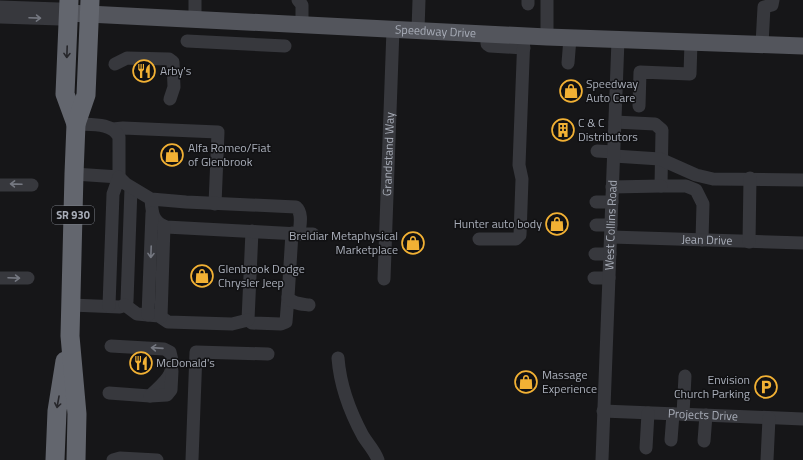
<svg xmlns="http://www.w3.org/2000/svg" width="803" height="460" viewBox="0 0 803 460" font-family="'Titillium Web',sans-serif">
<style>
.lines{fill:none;stroke-linecap:round;stroke-linejoin:round}
.minor{stroke:#37383d;stroke-width:13}
.major{stroke:#53555c;stroke-width:17}
.highway{stroke:#63666e;stroke-width:19}
.oneway{stroke:#757881}
.oneway2{stroke:#26262a}
.labels{text-anchor:middle;stroke-width:3;stroke-linejoin:round;paint-order:stroke}
.shield{fill:#111113;stroke:#7b7e86;stroke-width:1}
.shield-label{font-size:11px;font-weight:bold;fill:#a8adb8}
.street-label{font-size:12px;fill:#a8adb8;stroke:#111113}
.poi-label{font-size:12px;fill:#a8adb8;stroke:#111113;text-anchor:start}
</style>
<rect width="100%" height="100%" fill="#161618"/>
<g class="lines">
<g class="minor">
<polyline points="298,0 302,5 302,24"/>
<polyline points="528,4 528,0"/>
<polyline points="0,7 59,9 68,13 60,19 0,17"/>
<polyline points="195,20 195,0"/>
<polyline points="418,30 419,0"/>
<polyline points="487,34 487,44 490,46 524,48"/>
<polyline points="547,37 547,0"/>
<polyline points="187,41 285,46"/>
<polyline points="762,44 764,7 772,5 773,0"/>
<polyline points="568,63 570,38"/>
<polyline points="115,64 127,58 169,59 173,62 174,87 170,99"/>
<polyline points="639,106 640,72 690,74 691,42"/>
<polyline points="615,122 655,124 662,130 661,186 686,186 696,190 703,204 702,240"/>
<polyline points="113,129 123,128 218,132 215,204"/>
<polyline points="597,151 614,152"/>
<polyline points="614,156 660,159 696,175 713,179 803,180"/>
<path d="M 74,174 L 119,177 L 119,137 C 112,122 90,125 76,124"/>
<polyline points="0,185 32,185"/>
<polyline points="612,187 661,186"/>
<polyline points="596,202 612,202"/>
<polyline points="596,225 611,225"/>
<polyline points="252,231 248,320 252,323 281,324 286,322 288,297"/>
<path d="M 292,233 L 288,297 C 292,304 302,304 309,305"/>
<polyline points="299,234 313,234"/>
<path id="s1" d="M 611,237 L 803,243"/>
<polyline points="479,239 516,239 520,235 522,179 519,165 524,35"/>
<polyline points="749,242 750,178"/>
<polyline points="595,254 610,254"/>
<polyline points="0,278 28,278"/>
<polyline points="594,278 609,278"/>
<path id="s2" d="M 384,279 L 393,29"/>
<polyline points="71,305 120,307 125,305 127,301 131,188"/>
<polyline points="125,305 137,314 159,316 168,322 232,324 248,320"/>
<path d="M 109,306 L 113,194 L 119,177 L 126,184 L 151,199 L 186,202 L 296,207 C 303,213 300,225 299,234 L 166,227 C 152,222 152,212 151,199"/>
<polyline points="148,315 152,213"/>
<polyline points="161,317 164,226"/>
<path d="M 338,358 C 340,385 350,412 363,436 C 368,444 375,451 378,460"/>
<path d="M 109,393 L 150,396 C 165,381 177,375 170,352 L 164,349 L 111,346"/>
<polyline points="150,396 167,395 171,390 172,371"/>
<path id="s3" d="M 603,411 L 803,419"/>
<polyline points="683,414 685,376"/>
<polyline points="671,440 673,414"/>
<polyline points="704,441 706,415"/>
<polyline points="646,448 648,413"/>
<polyline points="113,460 120,458 157,460"/>
<polyline points="192,460 196,352 268,354"/>
<path id="s4" d="M 602,460 L 618,40"/>
<polyline points="767,460 769,418"/>
</g>
<path class="major" id="s5" d="M 68,13 L 547,37 L 803,46"/>
<g class="highway">
<polyline points="69,0 65,94 76,124"/>
<polyline points="55,460 57,411 65,361"/>
<polyline points="76,460 77,414 70,336 74,174 76,124 86,95 90,0"/>
</g>
</g>
<defs><path id="oneway-shaft" d="M-6 0H5M1.5-3L5.5 0L1.5 3" fill="none" stroke-width="1.6" stroke-linecap="round" stroke-linejoin="round"/></defs>
<g class="oneway">
<use href="#oneway-shaft" transform="translate(35 18) rotate(2)"/>
<use href="#oneway-shaft" transform="translate(16 184) rotate(-178)"/>
<use href="#oneway-shaft" transform="translate(151 252) rotate(92)"/>
<use href="#oneway-shaft" transform="translate(14 278) rotate(2)"/>
<use href="#oneway-shaft" transform="translate(157 348) rotate(-176)"/>
</g>
<g class="oneway2">
<use href="#oneway-shaft" transform="translate(67 52) rotate(92)"/>
<use href="#oneway-shaft" transform="translate(58 402) rotate(100)"/>
</g>
<defs>
<g id="restaurant-ring" transform="scale(1.15)"><circle r="9.5" fill="#111113" stroke="#f2b134" stroke-width="1.5"/><path d="M-5-6h1v4h1v-4h1v4h1v-4h1v5L-1.5 .5V6h-2V.5L-5-1ZM5-6V6H3V1.5H1.5Q1.5-4 5-6Z" fill="#f2b134"/></g>
<g id="shop-ring" transform="scale(1.15)"><circle r="9.5" fill="#111113" stroke="#f2b134" stroke-width="1.5"/><path d="M-5-2.5h2.3a2.7 3.5 0 0 1 5.4 0H5L5.5 6h-11ZM-1.5-2.5h3a1.5 2.3 0 0 0-3 0Z" fill="#f2b134"/></g>
<g id="building-ring" transform="scale(1.15)"><circle r="9.5" fill="#111113" stroke="#f2b134" stroke-width="1.5"/><path d="M-4-6H4V6H1V3H-1V6H-4ZM-2.5-4.3h1.7v1.8h-1.7ZM.8-4.3h1.7v1.8H.8ZM-2.5-1h1.7V.8h-1.7ZM.8-1h1.7V.8H.8Z" fill="#f2b134"/></g>
<g id="parking-ring" transform="scale(1.15)"><circle r="9.5" fill="#111113" stroke="#f2b134" stroke-width="1.5"/><path d="M-3.5-5.5H1a3.5 3.5 0 0 1 0 7H-1V5.5H-3.5ZM-1-3.4V-.6H.8a1.4 1.4 0 0 0 0-2.8Z" fill="#f2b134"/></g>
</defs>
<g fill-rule="evenodd">
<use href="#restaurant-ring" x="144" y="71"/>
<use href="#shop-ring" x="571" y="91"/>
<use href="#building-ring" x="563" y="130"/>
<use href="#shop-ring" x="172" y="155"/>
<use href="#shop-ring" x="557" y="224"/>
<use href="#shop-ring" x="413" y="243"/>
<use href="#shop-ring" x="202" y="276"/>
<use href="#restaurant-ring" x="141" y="363"/>
<use href="#shop-ring" x="526" y="382"/>
<use href="#parking-ring" x="766" y="387"/>
</g>
<g class="labels">
<rect class="shield" x="52" y="206" width="42" height="18" rx="3"/>
<g class="shield-label">
<text x="73" y="219">SR 930</text>
</g>
<g class="street-label">
<text dy="4" stroke="none"><textPath href="#s5" startOffset="368">Speedway Drive</textPath></text>
<text dy="4" stroke="none"><textPath href="#s2" startOffset="125">Grandstand Way</textPath></text>
<text dy="4" stroke="none"><textPath href="#s4" startOffset="235">West Collins Road</textPath></text>
<text dy="4" stroke="none"><textPath href="#s1" startOffset="96">Jean Drive</textPath></text>
<text dy="4" stroke="none"><textPath href="#s3" startOffset="100">Projects Drive</textPath></text>
</g>
<g class="poi-label">
<text x="160" y="75">Arby's</text>
<text x="586" y="88">Speedway<tspan x="586" dy="14">Auto Care</tspan></text>
<text x="578" y="127">C &amp; C<tspan x="578" dy="14">Distributors</tspan></text>
<text x="188" y="152">Alfa Romeo/Fiat<tspan x="188" dy="14">of Glenbrook</tspan></text>
<text x="542" y="228" text-anchor="end">Hunter auto body</text>
<text x="398" y="240" text-anchor="end">Breldiar Metaphysical<tspan x="398" dy="14">Marketplace</tspan></text>
<text x="218" y="273">Glenbrook Dodge<tspan x="218" dy="14">Chrysler Jeep</tspan></text>
<text x="156" y="367">McDonald's</text>
<text x="542" y="379">Massage<tspan x="542" dy="14">Experience</tspan></text>
<text x="750" y="384" text-anchor="end">Envision<tspan x="750" dy="14">Church Parking</tspan></text>
</g>
</g>
</svg>
